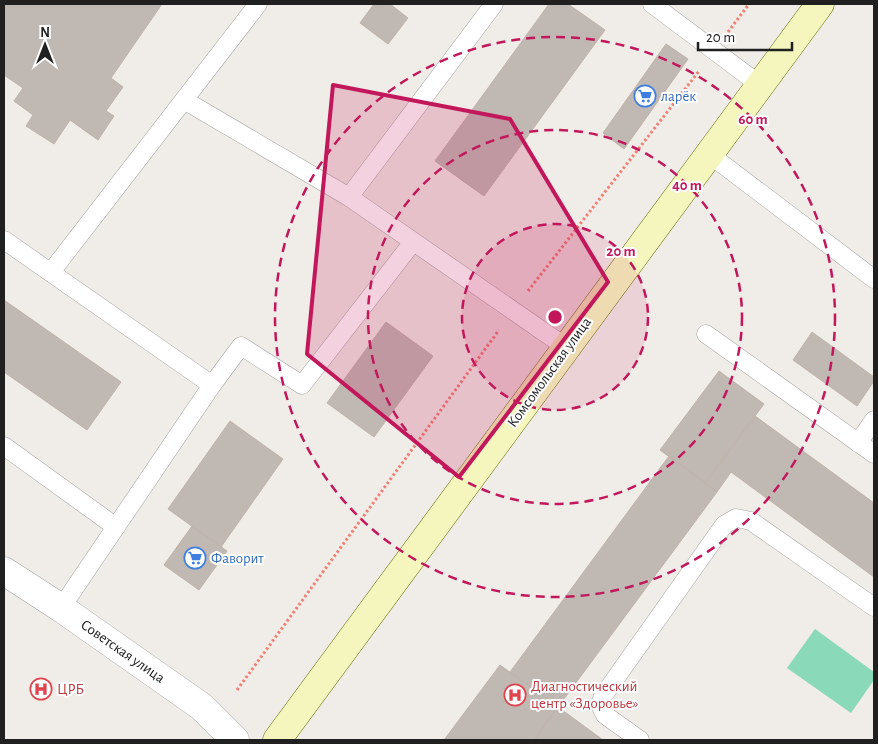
<svg xmlns="http://www.w3.org/2000/svg" width="878" height="744" viewBox="0 0 878 744" font-family="'Alegreya Sans',sans-serif">
<style>
.pitch{fill:#8ad9b9}
.building{fill:#c0b8b3;stroke:#c0b3aa}
.lines{fill:none;stroke-linecap:round;stroke-linejoin:round}
.lane-casing{stroke:#a4a4a4;stroke-width:19}
.street-casing{stroke:#a4a4a4;stroke-width:29}
.secondary-casing{stroke:#68710c;stroke-width:29}
.path{stroke:#f18076;stroke-width:3;stroke-dasharray:2.5 2.5;stroke-linecap:butt}
.lane{stroke:#fff;stroke-width:18}
.street{stroke:#fff;stroke-width:28}
.secondary{stroke:#f4f6be;stroke-width:28}
.marked{fill:#c2185b;fill-opacity:0.2;stroke:#c2185b;stroke-width:4;stroke-linejoin:round}
.ring{fill:none;stroke:#c2185b;stroke-width:2.5;stroke-dasharray:9 6}
.labels{text-anchor:middle;stroke-width:4;stroke-linejoin:round;paint-order:stroke}
.shop-label{font-size:15px;fill:#366cbe;stroke:#fff;text-anchor:start}
.street-label{font-size:15px;fill:#202020;stroke:#fff}
.health-label{font-size:15px;fill:#be3a42;stroke:#fff;text-anchor:start}
.centre{fill:#c2185b;stroke:#fff;stroke-width:2.5}
.ring-label{font-size:15px;text-anchor:middle;font-weight:bold;fill:#c2185b;stroke:#fff;stroke-width:4;stroke-linejoin:round;paint-order:stroke}
</style>
<rect width="100%" height="100%" fill="#f0ece7"/>
<polygon class="pitch" points="815,629 874,672 874,680 851,713 787,668"/>
<g class="building">
<polygon points="4,4 162,4 111,78 123,87 106,111 114,116 98,140 70,120 54,144 26,126 33,115 14,101 23,88 4,75"/>
<polygon points="374,4 390,4 408,18 388,44 360,23"/>
<polygon points="549,4 568,4 605,30 484,196 435,161"/>
<polygon points="666,44 688,59 624,149 603,133"/>
<polygon points="4,300 121,382 87,430 4,372"/>
<polygon points="386,322 433,356 374,437 327,403"/>
<polygon points="812,332 874,377 874,381 857,406 793,360"/>
<polygon points="719,371 764,404 705,483 660,450"/>
<polygon points="755,416 874,503 874,577 731,472 717,492 705,483"/>
<polygon points="230,421 283,459 221,547 168,509"/>
<polygon points="669,456 717,492 558,707 510,672"/>
<polygon points="192,526 227,551 199,590 164,565"/>
<polygon points="500,665 558,707 534,740 444,740"/>
<polygon points="558,707 599,737 603,740 534,740"/>
</g>
<g class="lines">
<g class="lane-casing">
<g id="lane">
<polyline points="494,4 349,197 567,348"/>
<polyline points="652,4 760,85"/>
<polyline points="184,100 349,197"/>
<polyline points="709,154 874,279"/>
<polyline points="4,240 212,385 241,346 302,385 413,242"/>
<polyline points="51,272 258,4"/>
<polyline points="706,334 874,454"/>
<polyline points="858,443 874,420"/>
<polyline points="4,446 116,527"/>
<polyline points="61,608 212,385"/>
<polyline points="640,740 605,715 600,705 603,696 724,525 736,518 751,521 874,607"/>
</g>
</g>
<g class="street-casing">
<polyline id="street" points="4,571 61,608 202,707 235,740"/>
</g>
<g class="secondary-casing">
<polyline id="secondary" points="277,740 820,4"/>
</g>
<g class="path">
<polyline points="728,32 749,4"/>
<polyline points="528,291 699,71"/>
<polyline points="237,690 499,330"/>
</g>
<use href="#lane" class="lane"/>
<use href="#street" class="street"/>
<use href="#secondary" class="secondary"/>
</g>
<path class="marked" d="M 333,85 L 510,119 L 608,282 L 459,477 L 307,354 Z"/>
<circle cx="555" cy="317" r="93" fill="#c2185b" fill-opacity=".12"/>
<g class="ring">
<circle cx="555" cy="317" r="93"/>
<circle cx="555" cy="317" r="187"/>
<circle cx="555" cy="317" r="280"/>
</g>
<defs>
<g id="supermarket-ring" transform="scale(1.125)"><circle r="9.5" fill="#fff" stroke="#3f7fe0" stroke-width="1.5"/><path d="M-6-5.5h2.5l.6 2H6L4.5 2H-2.5L-4.4-4H-6ZM-1.5 3.2a1.3 1.3 0 1 0 .1 0ZM3 3.2a1.3 1.3 0 1 0 .1 0Z" fill="#3f7fe0"/></g>
<g id="hospital-ring" transform="scale(1.125)"><circle r="9.5" fill="#fff" stroke="#e0444e" stroke-width="1.5"/><path d="M-5-5h3v3.5h4V-5h3V5h-3V1.5h-4V5h-3Z" fill="#e0444e"/></g>
</defs>
<g fill-rule="evenodd">
<use href="#supermarket-ring" x="645" y="96"/>
<use href="#supermarket-ring" x="195" y="558"/>
<use href="#hospital-ring" x="41" y="689"/>
<use href="#hospital-ring" x="515" y="695"/>
</g>
<g class="labels">
<g class="shop-label">
<text x="661" y="101">ларёк</text>
<text x="211" y="563">Фаворит</text>
</g>
<g class="street-label">
<text transform="translate(549 372) rotate(-54)" y="5">Комсомольская улица</text>
<text transform="translate(123 651) rotate(35)" y="5">Советская улица</text>
</g>
<g class="health-label">
<text x="531" y="691">Диагностический<tspan x="531" dy="17">центр «Здоровье»</tspan></text>
<text x="57" y="694">ЦРБ</text>
</g>
</g>
<circle cx="555" cy="317" r="8" class="centre"/>
<g class="ring-label">
<text x="753" y="124">60 m</text>
<text x="687" y="190">40 m</text>
<text x="621" y="256">20 m</text>
</g>
<rect width="878" height="744" fill="none" stroke="#202020" stroke-width="10"/>
<g transform="translate(45 45)" stroke="#ffffff" stroke-width="4" paint-order="stroke">
<path d="M0-4L9 19L0 12L-9 19Z" fill="#202020"/>
<text y="-8" font-size="14" font-weight="bold" text-anchor="middle" fill="#202020">N</text>
</g>
<path d="M698 42v8h94v-8" fill="none" stroke="#202020" stroke-width="2.5"/>
<text x="706" y="42" font-size="15" fill="#202020" stroke="#ffffff" stroke-width="4" paint-order="stroke">20 m</text>
</svg>
